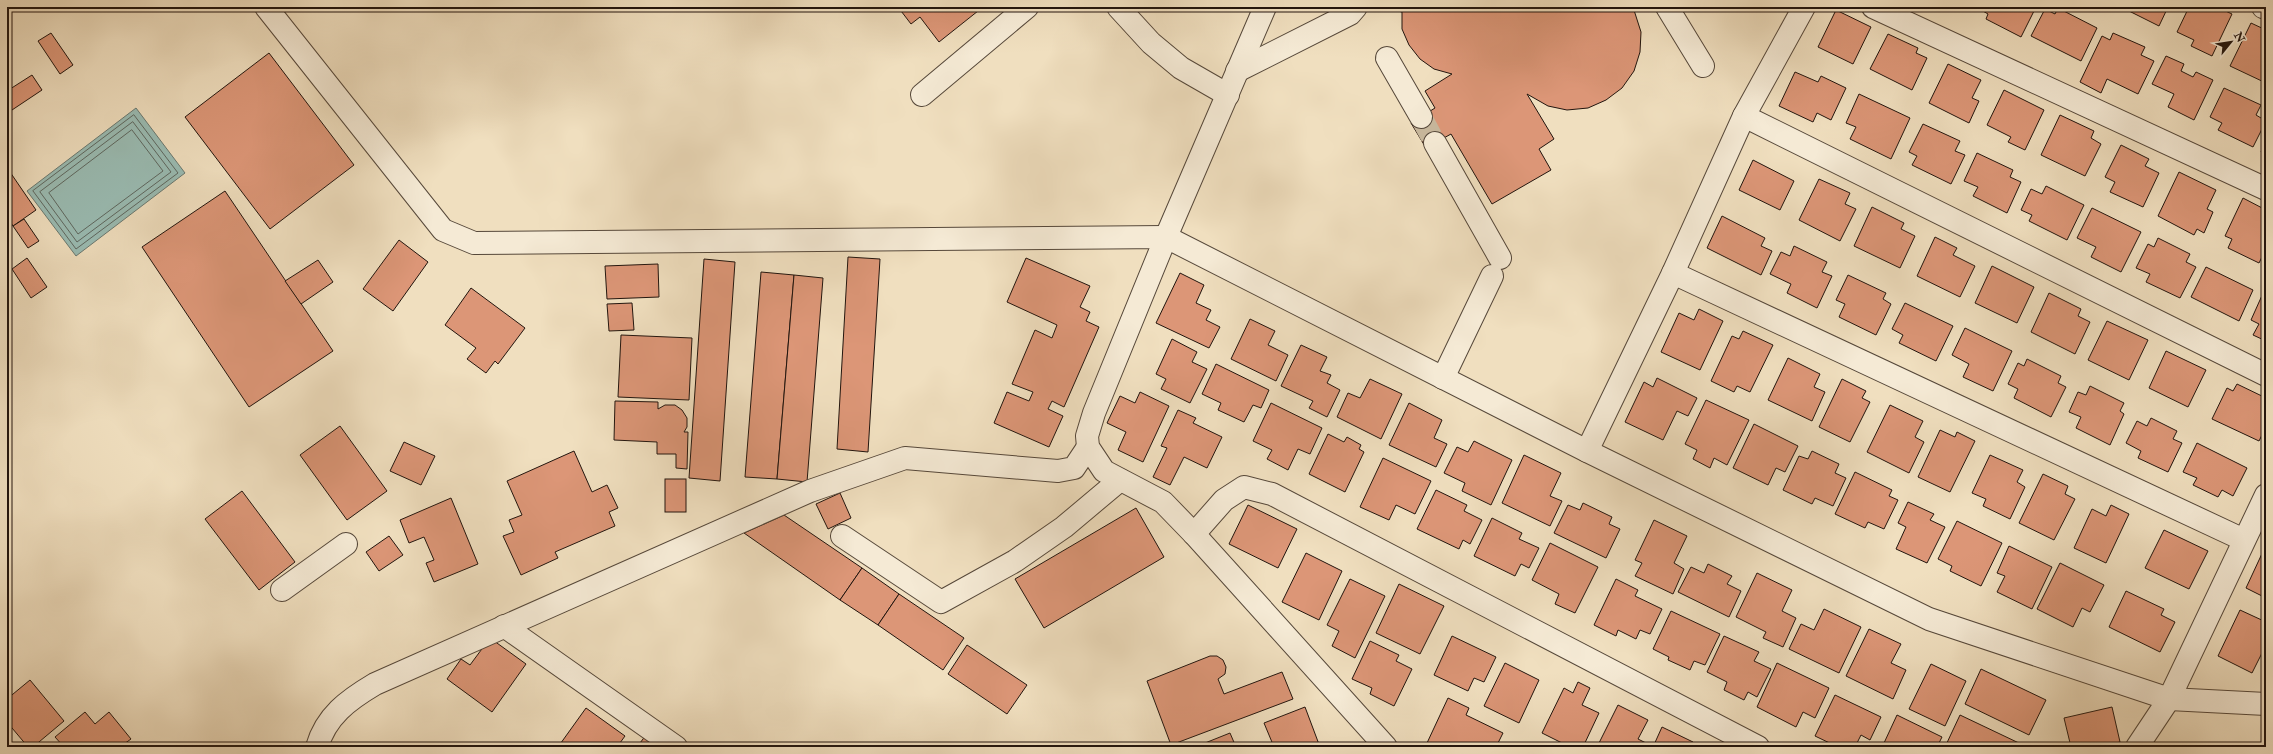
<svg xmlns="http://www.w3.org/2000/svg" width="2273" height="754" viewBox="0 0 2273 754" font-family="'IM FELL Double Pica',serif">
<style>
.water{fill:#9abcb3;stroke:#6a7971}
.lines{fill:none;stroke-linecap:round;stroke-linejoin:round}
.shore{stroke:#5e6860;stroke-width:1}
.building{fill:#dc9677;stroke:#22150e}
.minor-tunnel{stroke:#c7b79c;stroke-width:22;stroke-dasharray:22 11;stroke-linecap:butt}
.minor-casing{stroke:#56483a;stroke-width:24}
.minor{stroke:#f5ead5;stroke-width:22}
</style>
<rect width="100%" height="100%" fill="#f0dfbf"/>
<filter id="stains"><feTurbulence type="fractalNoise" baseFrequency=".005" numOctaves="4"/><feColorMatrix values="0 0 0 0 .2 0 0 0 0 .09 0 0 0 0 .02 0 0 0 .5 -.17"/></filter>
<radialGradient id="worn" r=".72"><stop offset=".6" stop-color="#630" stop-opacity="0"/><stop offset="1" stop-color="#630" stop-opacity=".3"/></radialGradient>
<polygon class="water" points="136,108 185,173 76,256 27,191"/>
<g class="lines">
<g class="shore">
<polygon points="134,115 178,173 76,249 33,191"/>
<polygon points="133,122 171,172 77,242 40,192"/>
<polygon points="132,130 163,171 78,234 49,193"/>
</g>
</g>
<g class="building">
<polygon points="898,7 983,7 939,42 920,17 911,24"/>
<polygon points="1382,7 1633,7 1641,32 1640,52 1634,71 1622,88 1606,100 1588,108 1567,110 1548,106 1527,94 1554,139 1539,149 1551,170 1492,204 1451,134 1426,148 1411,123 1435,108 1425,91 1452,74 1434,69 1420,59 1409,45 1402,29 1402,12"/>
<polygon points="1976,7 2036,7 2021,37 1986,19 1988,14"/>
<polygon points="2121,7 2168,7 2159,26"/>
<polygon points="2189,7 2217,7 2232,14 2212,56 2191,46 2194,40 2177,32"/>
<polygon points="2058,8 2097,28 2081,61 2031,36 2045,9 2055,14"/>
<polygon points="1836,10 1871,27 1853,64 1818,47"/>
<polygon points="2251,23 2266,30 2266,83 2230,66"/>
<polygon points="51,33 73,65 60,74 38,41"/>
<polygon points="2113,33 2145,47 2141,55 2154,61 2138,94 2107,79 2101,93 2080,82 2102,36 2110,40"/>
<polygon points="1888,34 1918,48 1916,53 1927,58 1912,90 1870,69"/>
<polygon points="269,53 354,165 270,229 185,117"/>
<polygon points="2166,56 2184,64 2181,71 2193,77 2196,72 2213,80 2194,120 2168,107 2174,94 2152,84"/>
<polygon points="1948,64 1981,80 1972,98 1979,101 1969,123 1929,103"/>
<polygon points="1795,72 1818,82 1821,76 1846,88 1831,120 1817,113 1813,122 1779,106"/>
<polygon points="32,75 42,90 12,110 7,104 7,91"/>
<polygon points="2224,88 2261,105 2256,115 2266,121 2253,147 2218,130 2222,123 2210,117"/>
<polygon points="2004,90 2044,110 2025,150 2008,142 2011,137 1987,125"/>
<polygon points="1859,94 1910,118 1891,159 1850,139 1856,127 1846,123"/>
<polygon points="2060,115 2094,131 2091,138 2101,144 2085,176 2041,155"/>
<polygon points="1923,124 1960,141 1955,151 1965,155 1951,184 1912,165 1917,156 1909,152"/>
<polygon points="2266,142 2266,154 2261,152"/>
<polygon points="2121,145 2149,159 2145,166 2159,173 2143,207 2110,192 2115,182 2105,177"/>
<polygon points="1977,153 2013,170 2010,177 2021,182 2007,213 1973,196 1978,187 1964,181"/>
<polygon points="1753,160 1794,181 1780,210 1739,190"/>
<polygon points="10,172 36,210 13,226 7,217 7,174"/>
<polygon points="2179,172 2216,190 2207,209 2213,212 2204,233 2197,229 2194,235 2158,216"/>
<polygon points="1819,179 1850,193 1845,204 1856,209 1840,241 1799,220"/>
<polygon points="2046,186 2084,205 2067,240 2029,221 2032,215 2021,210 2031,189 2042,194"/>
<polygon points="225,191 333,351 249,407 142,247"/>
<polygon points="2243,198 2266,210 2266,249 2259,263 2228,248 2232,239 2225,236"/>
<polygon points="1872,207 1904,223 1901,229 1915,236 1900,268 1854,246"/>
<polygon points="2092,208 2141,232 2121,272 2091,257 2096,247 2077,238"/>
<polygon points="1722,216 1765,238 1761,246 1772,251 1761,275 1707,248"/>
<polygon points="24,219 39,241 28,248 13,226"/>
<polygon points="1935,237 1957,248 1953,255 1975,266 1960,297 1917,276"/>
<polygon points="2158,238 2190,254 2186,262 2196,267 2180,298 2146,282 2150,274 2136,268 2148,244 2154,247"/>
<polygon points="399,240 428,262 393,311 363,289"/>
<polygon points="1794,246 1827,262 1822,272 1832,276 1817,308 1787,293 1791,284 1770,274 1781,252 1790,256"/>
<polygon points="848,257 880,259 868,452 837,449"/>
<polygon points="27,258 47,287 31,298 12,269"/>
<polygon points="1026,258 1090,286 1080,307 1090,312 1086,321 1099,327 1064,407 1052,401 1048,409 1063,416 1049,447 994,423 1007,392 1029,401 1033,392 1012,384 1035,330 1052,338 1057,325 1007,302"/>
<polygon points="704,259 735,262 720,481 689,478"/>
<polygon points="318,260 333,282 301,304 285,281"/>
<polygon points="658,264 659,297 607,299 605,266"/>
<polygon points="1992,266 2034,287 2017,323 1975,303"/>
<polygon points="2206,267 2253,290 2239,321 2191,297"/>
<polygon points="761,272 794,275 777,479 745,477"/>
<polygon points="1180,273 1204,285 1196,303 1211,310 1206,320 1220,327 1209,348 1156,323"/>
<polygon points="794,275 823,278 807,482 777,479"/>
<polygon points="1848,275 1886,293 1883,299 1891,304 1876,335 1839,317 1845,304 1836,300"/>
<polygon points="471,288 525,328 498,364 495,361 486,373 467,359 476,348 445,325"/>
<polygon points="2264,291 2266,292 2266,341 2253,335 2259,324 2251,320"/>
<polygon points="2049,293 2081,309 2078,316 2090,322 2075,354 2031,332"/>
<polygon points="632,303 634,330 609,331 607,304"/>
<polygon points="1905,303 1953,326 1936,361 1899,343 1903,335 1892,329"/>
<polygon points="1699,309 1723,321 1700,370 1661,352 1679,313 1694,320"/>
<polygon points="1250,319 1275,331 1268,345 1288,355 1276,381 1231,359"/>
<polygon points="2107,321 2148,340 2129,380 2088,360"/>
<polygon points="1965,328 2012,351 1993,391 1963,377 1969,364 1952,355"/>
<polygon points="1743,331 1773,345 1750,392 1737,386 1734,392 1711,381 1732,336 1739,339"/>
<polygon points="621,335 692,338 689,400 618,397"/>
<polygon points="1172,339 1197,352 1192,362 1207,369 1190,403 1161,389 1166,379 1156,374"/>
<polygon points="1301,345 1327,357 1320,371 1331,375 1327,383 1340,390 1327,417 1309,408 1313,401 1281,386"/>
<polygon points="2166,351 2206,370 2188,407 2149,388"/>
<polygon points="1788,358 1820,374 1814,387 1825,392 1812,421 1768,400"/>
<polygon points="2027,359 2061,376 2058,383 2066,387 2051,417 2014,398 2018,389 2008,384 2018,363 2024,366"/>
<polygon points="1216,364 1269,390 1261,408 1253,405 1244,422 1218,410 1221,403 1202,394"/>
<polygon points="1657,378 1697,398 1688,416 1677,411 1663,440 1625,422 1644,382 1653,387"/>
<polygon points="1370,379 1402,394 1381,439 1337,417 1348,393 1360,398"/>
<polygon points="1842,379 1866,391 1862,398 1870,402 1850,442 1819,427"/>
<polygon points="2237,384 2266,398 2266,427 2259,441 2212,419 2227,388 2233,391"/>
<polygon points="2090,386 2124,403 2120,411 2124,414 2110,445 2076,428 2081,417 2069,412 2078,392 2086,395"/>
<polygon points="1140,392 1169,406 1143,462 1118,450 1126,432 1107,423 1120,396 1135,403"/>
<polygon points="1706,400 1749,420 1727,465 1714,458 1710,468 1693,459 1697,450 1685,444"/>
<polygon points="615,401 658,402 658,409 665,405 675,405 682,410 687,418 687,427 684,432 688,432 687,469 676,468 676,454 657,454 657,442 614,440"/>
<polygon points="1271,403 1322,428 1310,454 1298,449 1288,470 1267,459 1272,450 1253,441"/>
<polygon points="1409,403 1442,420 1434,438 1447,444 1436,467 1389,445"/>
<polygon points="1890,405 1923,421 1915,437 1924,442 1909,473 1867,452"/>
<polygon points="1178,410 1196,418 1193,423 1222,437 1207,468 1184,457 1170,485 1153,477 1167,448 1161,446"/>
<polygon points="2151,418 2177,431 2173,439 2182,443 2168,472 2138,458 2141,451 2126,443 2137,421 2147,426"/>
<polygon points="1754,424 1798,446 1785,472 1776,468 1768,485 1733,468"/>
<polygon points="340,426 387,491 347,520 300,455"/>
<polygon points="1940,430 1955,437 1957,432 1975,441 1950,492 1918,477"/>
<polygon points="1328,434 1344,442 1347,437 1361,445 1359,449 1364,452 1345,492 1309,474"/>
<polygon points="1474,441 1512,460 1491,505 1462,491 1465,483 1444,473 1457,447 1468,452"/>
<polygon points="404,442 435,456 421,485 390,471"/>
<polygon points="2197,443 2247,468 2233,496 2222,490 2218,497 2193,485 2197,478 2183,472"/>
<polygon points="574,451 592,492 607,485 618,508 609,512 615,526 555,552 558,558 521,575 503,536 514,532 509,520 522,515 507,481"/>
<polygon points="1812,451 1839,464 1835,473 1846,478 1833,506 1815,498 1812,504 1783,490 1799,456 1808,459"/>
<polygon points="1524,455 1561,473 1550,496 1562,501 1550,526 1502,503"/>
<polygon points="1990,455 2023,470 2017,482 2025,487 2010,519 1983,506 1986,499 1972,493"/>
<polygon points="1383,458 1431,481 1415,514 1396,505 1389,520 1360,507"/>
<polygon points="1855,472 1892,490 1889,496 1898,500 1884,529 1868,522 1865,528 1835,514"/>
<polygon points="2043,474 2068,486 2065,494 2075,499 2054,540 2019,523"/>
<rect x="665" y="479" width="21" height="33"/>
<polygon points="1436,490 1467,505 1464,511 1482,520 1470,544 1463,540 1459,549 1417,529"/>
<polygon points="242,491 295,562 259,590 205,519"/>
<polygon points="840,493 851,518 828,529 816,504"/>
<polygon points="451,498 478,564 434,582 426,563 434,560 424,537 409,543 400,520"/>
<polygon points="1908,502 1934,514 1930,520 1945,527 1927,563 1896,549 1906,527 1898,523"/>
<polygon points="1583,503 1612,517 1609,524 1620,529 1606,558 1554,533 1568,505 1580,510"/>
<polygon points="1248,505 1297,529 1278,568 1229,544"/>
<polygon points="2111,505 2129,514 2106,563 2074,548 2092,509 2106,516"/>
<polygon points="1136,508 1164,557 1044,628 1015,579"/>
<polygon points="784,515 862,568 840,600 744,533"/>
<polygon points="1492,518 1522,533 1519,539 1539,548 1529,568 1521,564 1515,576 1474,556"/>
<polygon points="1654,520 1687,536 1674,563 1684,569 1673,594 1635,576 1642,563 1635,560"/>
<polygon points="1957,521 2002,543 1981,586 1950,571 1952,566 1938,559"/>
<polygon points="2164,530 2208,551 2189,589 2145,568"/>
<polygon points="389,536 403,555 379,571 366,552"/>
<polygon points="1550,543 1598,567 1575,613 1555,604 1559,594 1532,580"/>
<polygon points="2266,545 2266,598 2246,588"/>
<polygon points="2009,546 2052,567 2032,609 1997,592 2005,576 1997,573"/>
<polygon points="1306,553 1342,571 1319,620 1282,602"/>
<polygon points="2060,563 2104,585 2090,612 2082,608 2073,627 2037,609"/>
<polygon points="1708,564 1732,576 1727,584 1741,591 1729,617 1678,592 1691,567 1704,573"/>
<polygon points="862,568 899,594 878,625 840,600"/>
<polygon points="1757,573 1792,590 1782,611 1796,618 1783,647 1763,638 1766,632 1736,617"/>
<polygon points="1350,579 1385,596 1355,658 1332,646 1339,631 1327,625"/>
<polygon points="1616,579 1638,590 1635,596 1662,609 1650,634 1640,630 1636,639 1618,630 1616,636 1594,625"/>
<polygon points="1399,584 1444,606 1420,654 1376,633"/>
<polygon points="2126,591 2164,609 2161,615 2175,622 2160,652 2109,627"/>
<polygon points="899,594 964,638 943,670 878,625"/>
<polygon points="1824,609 1861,627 1839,673 1789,649 1801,624 1814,630"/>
<polygon points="2240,610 2266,622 2266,645 2252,673 2218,656"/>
<polygon points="1671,611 1720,634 1705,665 1694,661 1690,670 1668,660 1669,657 1653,649"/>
<polygon points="1869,629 1901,644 1891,663 1906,670 1893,699 1846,676"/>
<polygon points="1452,636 1496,657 1484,682 1474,678 1468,691 1434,675"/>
<polygon points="1724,636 1759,652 1754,661 1771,669 1757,697 1748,692 1744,700 1724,690 1727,682 1707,672"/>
<polygon points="490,638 526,664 492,712 447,679 461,659 470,665"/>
<polygon points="1370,641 1399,655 1396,661 1412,669 1394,706 1370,694 1372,688 1352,679"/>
<polygon points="967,645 1027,685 1007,714 948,674"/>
<polygon points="1210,656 1217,656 1223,660 1226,667 1225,674 1218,679 1224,694 1282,672 1293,699 1171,745 1147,681"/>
<polygon points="1505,663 1539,680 1519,723 1484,706"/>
<polygon points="1777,663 1829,688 1815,718 1803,712 1796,727 1757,707"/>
<polygon points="1931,664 1966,681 1945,726 1909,709"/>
<polygon points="1981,669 2046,700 2029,735 1965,704"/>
<polygon points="30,680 64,721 33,747 28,747 7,722 7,699"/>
<polygon points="1578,682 1590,688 1582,705 1599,713 1583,747 1570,747 1542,733 1564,688 1573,693"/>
<polygon points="1835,695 1881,717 1870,740 1861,735 1855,747 1838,747 1815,736"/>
<polygon points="1448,698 1469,708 1466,715 1503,733 1496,747 1434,747 1427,743"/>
<polygon points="1618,705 1648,720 1638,739 1646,743 1644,747 1597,747"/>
<polygon points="1305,707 1320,747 1274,747 1264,723"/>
<polygon points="2112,707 2120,742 2098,747 2071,747 2064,718"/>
<polygon points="586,708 625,736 617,747 558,747"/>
<polygon points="85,712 95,724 109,712 131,739 124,744 126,747 64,747 55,737"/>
<polygon points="1897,715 1942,737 1937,747 1893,747 1884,743"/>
<polygon points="1960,715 2021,744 2020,747 1945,747"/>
<polygon points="1662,727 1693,742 1691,747 1653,747"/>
<polygon points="1230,733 1236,747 1195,747"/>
<polygon points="646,735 664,747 637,747"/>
</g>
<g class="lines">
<polyline class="minor-tunnel" points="1421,117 1435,143"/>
<g class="minor-casing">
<g id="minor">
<polyline points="266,7 443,230 474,243 1166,237 1587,451 1929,619 2169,699 2266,704"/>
<polyline points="1118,7 1151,43 1181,68 1228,95"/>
<polyline points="1265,7 1166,237 1094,413 1087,436 1088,447 1104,471 1163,502 1194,534 1386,747"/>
<polyline points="1667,7 1703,66"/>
<polyline points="1873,7 2266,189"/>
<polyline points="2263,7 2266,8"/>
<polyline points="1387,58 1421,117"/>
<polyline points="1237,71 1350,14 1356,7"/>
<polyline points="922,95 1027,7"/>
<polyline points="1744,116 2266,375"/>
<polyline points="1435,143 1500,258"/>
<polyline points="1673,273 2244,540"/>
<polyline points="1443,378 1492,276"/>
<polyline points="1587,451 1673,273 1744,116 1804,7"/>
<polyline points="1194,534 1224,500 1244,487 1272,494 1758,747"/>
<polyline points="842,536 941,602 1015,561 1064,527 1120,480"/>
<polyline points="282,590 346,544"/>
<polyline points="504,626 676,747"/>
<path d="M 317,747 C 326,716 348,700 375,684 L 810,491 L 905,458 L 1058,471 L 1074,468 L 1088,447"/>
<polyline points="2137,747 2169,699 2266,495"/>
</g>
</g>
<use href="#minor" class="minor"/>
</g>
<rect width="2273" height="754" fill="none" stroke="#f0dfbf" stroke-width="24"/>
<rect x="8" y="8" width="2257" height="738" fill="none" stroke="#22150e" stroke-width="2"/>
<rect x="12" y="12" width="2249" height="730" fill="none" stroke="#22150e"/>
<g transform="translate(2231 42) rotate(60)" stroke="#f5ead5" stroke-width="3" paint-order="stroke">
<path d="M0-3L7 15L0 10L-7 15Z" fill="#22150e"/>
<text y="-6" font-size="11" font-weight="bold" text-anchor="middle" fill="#22150e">N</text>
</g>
<rect width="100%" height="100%" filter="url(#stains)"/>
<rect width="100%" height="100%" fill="url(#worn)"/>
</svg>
